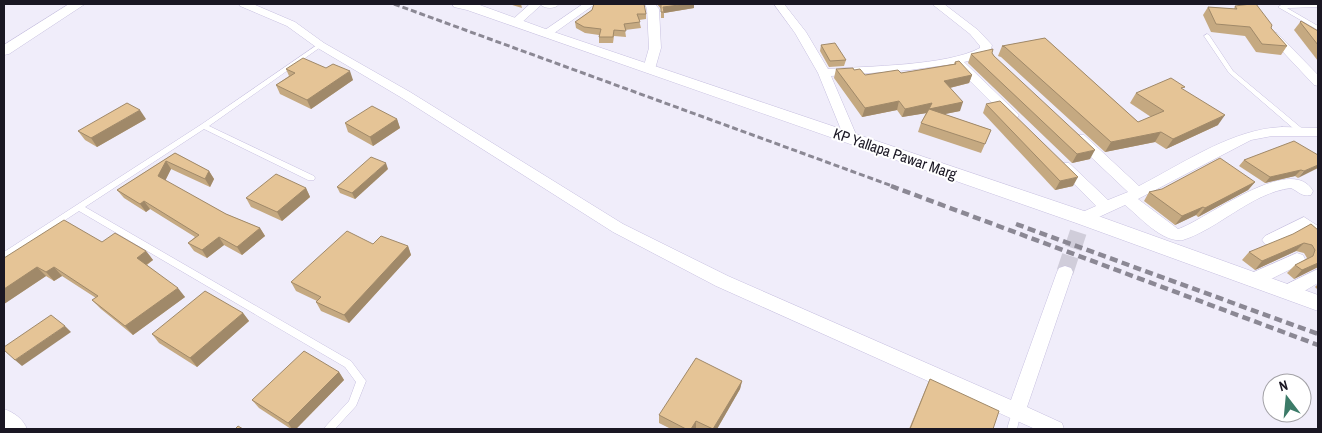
<svg xmlns="http://www.w3.org/2000/svg" width="1322" height="433" viewBox="0 0 1322 433" font-family="'Archivo Narrow',sans-serif">
<style>
.lines{fill:none;stroke-linecap:round;stroke-linejoin:round}
.minor-tunnel{stroke:#d0cdda;stroke-width:17;stroke-dasharray:17 8;stroke-linecap:butt}
.service-casing{stroke:#c7c0e0;stroke-width:1}
.minor-casing{stroke:#c7c0e0;stroke-width:1}
.tertiary-casing{stroke:#c7c0e0;stroke-width:1}
.service{fill:#fff;fill-rule:evenodd}
.minor{fill:#fff;fill-rule:evenodd}
.tertiary{fill:#fff;fill-rule:evenodd}
.rail-far1{stroke:#8b8894;stroke-width:3;stroke-dasharray:6 3;stroke-linecap:butt}
.rail{stroke:#8b8894;stroke-width:4.5;stroke-dasharray:8 4.5;stroke-linecap:butt}
.wall{fill:#c5a981}
.shaded-wall{fill:#a08969}
.building{fill:#e5c496;stroke:#a08969}
.labels{text-anchor:middle;stroke-width:4;stroke-linejoin:round;paint-order:stroke}
.street-label{font-size:15px;fill:#1a1723;stroke:#fff}
</style>
<rect width="100%" height="100%" fill="#f0edfa"/>
<g class="lines">
<polyline class="minor-tunnel" points="1065,272 1083,218"/>
<g class="service-casing">
<g id="service">
<polygon points="1318,4 1318,7 1287,8 1318,26 1318,30 1278,7 1281,5"/>
<polygon points="1207,34 1209,35 1233,71 1305,131 1306,133 1305,135 1301,135 1229,73 1204,36"/>
<polygon points="320,43 322,44 322,46 209,126 314,176 315,178 314,180 308,180 204,129 85,207 351,361 366,381 356,406 335,429 324,429 326,426 349,401 356,382 345,367 79,211 7,258 4,259 4,252 202,124"/>
<polygon points="1016,408 1019,409 1021,412 1017,429 1007,429 1013,409"/>
</g>
</g>
<g class="minor-casing">
<g id="minor">
<polygon points="239,4 253,4 295,22 324,43 410,92 623,224 728,276 1011,400 1057,272 1059,268 1065,266 1071,268 1073,272 1027,407 1062,423 1064,429 1035,429 716,286 613,232 402,98 316,47 287,26 240,6"/>
<path d="M 530,4 L 559,4 C 556,9 545,9 541,5 L 519,25 L 511,25 L 509,23 L 511,21 Z"/>
<polygon points="583,4 595,4 550,36 542,36 540,34 542,32"/>
<polygon points="645,4 655,4 659,9 661,48 655,69 649,73 643,69 649,48 647,9"/>
<path d="M 774,4 L 784,4 L 806,32 L 828,69 C 868,66 946,66 980,48 L 980,46 L 970,34 L 932,4 L 944,4 L 978,30 L 992,45 L 990,53 L 980,58 L 964,62 L 1019,115 L 1017,118 L 1007,118 L 953,64 L 910,70 L 831,76 L 858,139 L 856,142 L 846,142 L 818,73 L 795,33 Z"/>
<polygon points="1273,32 1277,33 1318,75 1318,86 1314,85 1269,37 1267,35 1269,33"/>
<path d="M 1282,127 L 1318,128 L 1318,136 L 1272,136 L 1251,140 L 1138,199 L 1178,229 C 1206,220 1291,152 1313,191 L 1311,195 C 1302,197 1299,192 1291,188 C 1251,193 1220,228 1183,240 C 1162,243 1140,217 1125,205 L 1088,222 L 1083,224 L 1078,222 L 1075,218 L 1078,214 L 1096,206 L 1057,166 L 1059,163 L 1069,163 L 1108,200 L 1128,192 L 1074,141 L 1072,138 L 1074,135 L 1084,135 L 1139,186 C 1184,163 1232,129 1282,127 Z"/>
<path d="M 1304,217 L 1318,226 L 1318,240 L 1313,238 L 1303,230 C 1292,236 1277,248 1265,244 L 1262,240 L 1265,236 Z"/>
<polygon points="1297,253 1303,255 1305,259 1303,263 1259,285 1253,286 1247,285 1245,280 1247,275"/>
<path d="M 1318,269 L 1318,283 C 1308,288 1293,301 1281,297 L 1279,292 L 1281,287 Z"/>
</g>
</g>
<g class="tertiary-casing">
<g id="tertiary">
<polygon points="69,4 85,4 9,54 4,55 4,45"/>
<polygon points="452,4 477,4 551,31 1090,213 1318,295 1318,311 1076,223 467,10 454,7"/>
<path d="M 4,409 C 15,413 23,419 27,429 L 4,429 Z"/>
</g>
</g>
<use href="#service" class="service"/>
<use href="#minor" class="minor"/>
<use href="#tertiary" class="tertiary"/>
<polyline class="rail-far1" points="394,4 895,187"/>
<g class="rail">
<polyline points="891,186 1318,345"/>
<polyline points="1016,224 1318,334"/>
</g>
</g>
<g class="wall">
<polygon points="509,4 521,4 522,8"/>
<polygon points="657,4 694,4 694,8 664,13 664,18 661,18 661,9"/>
<polygon points="1235,6 1271,28 1287,46 1281,55 1256,52 1245,36 1211,32 1203,15 1208,7 1234,9"/>
<polygon points="592,10 646,14 646,19 639,20 641,28 625,30 626,37 614,36 613,43 599,43 599,35 585,33 576,28 575,22"/>
<polygon points="1301,21 1318,31 1318,61 1294,30"/>
<polygon points="1045,38 1138,122 1151,117 1130,103 1136,93 1183,89 1218,125 1166,149 1155,142 1105,152 1001,57 998,56 1002,46"/>
<polygon points="821,45 846,60 844,66 829,67 820,51"/>
<polygon points="992,53 994,56 1090,159 1072,163 968,63 971,54"/>
<polygon points="955,62 972,75 969,83 950,88 960,111 944,114 991,130 981,153 918,132 921,123 926,113 902,117 897,110 862,117 834,78 836,69 854,70 865,75 901,73 954,64"/>
<polygon points="326,68 353,80 311,109 280,94 276,85 289,76 286,69"/>
<polygon points="986,104 1073,186 1055,190 983,113"/>
<polygon points="146,119 97,147 85,140 78,131"/>
<polygon points="397,119 400,128 373,146 348,132 345,123"/>
<polygon points="175,153 209,171 214,179 210,187 171,169 165,181 226,214 260,228 265,236 242,255 224,245 207,258 194,251 188,243 195,237 150,209 146,212 124,198 117,190"/>
<polygon points="1318,155 1298,178 1295,176 1265,183 1239,166 1244,160"/>
<polygon points="388,169 355,199 340,193 337,187"/>
<polygon points="1255,182 1248,190 1198,217 1196,215 1175,225 1144,201 1149,192"/>
<polygon points="306,188 310,197 282,221 251,207 246,198"/>
<polygon points="1318,230 1318,267 1294,279 1287,273 1295,265 1306,259 1307,258 1304,253 1296,251 1255,270 1242,260 1249,252"/>
<polygon points="102,242 146,251 153,260 147,265 185,297 133,335 101,309 92,300 96,298 62,276 54,281 46,276 4,304 4,258"/>
<polygon points="373,244 408,246 411,255 349,323 321,311 316,302 317,301 296,291 291,282"/>
<polygon points="1318,284 1318,290 1315,287"/>
<polygon points="243,313 249,321 197,367 159,343 152,334"/>
<polygon points="339,372 344,380 296,429 291,429 259,408 252,400"/>
<polygon points="930,379 993,429 909,429 926,388"/>
<polygon points="742,381 740,389 717,429 671,429 659,423 659,415"/>
</g>
<g class="shaded-wall">
<polygon points="687,4 694,4 694,8 664,13 663,7"/>
<polygon points="350,71 353,80 311,109 307,100"/>
<polygon points="972,75 969,83 941,90 944,81"/>
<polygon points="899,101 897,110 862,117 865,108"/>
<polygon points="963,102 960,111 926,118 927,113 902,117 905,109 932,103"/>
<polygon points="140,110 146,119 97,147 91,138"/>
<polygon points="1225,115 1218,125 1166,149 1173,139"/>
<polygon points="397,119 400,128 373,146 370,137"/>
<polygon points="1161,132 1155,142 1105,152 1111,142"/>
<polygon points="1095,150 1090,159 1072,163 1077,154"/>
<polygon points="166,161 171,169 163,185 158,176"/>
<polygon points="386,163 388,169 355,199 352,193"/>
<polygon points="1318,165 1318,168 1298,178 1304,171"/>
<polygon points="1301,170 1295,176 1265,183 1270,177"/>
<polygon points="209,171 214,179 210,187 205,179"/>
<polygon points="1078,177 1073,186 1055,190 1060,181"/>
<polygon points="1255,182 1248,190 1198,217 1205,208"/>
<polygon points="306,188 310,197 282,221 277,212"/>
<polygon points="144,201 150,209 146,212 140,204"/>
<polygon points="1203,207 1196,215 1175,225 1182,216"/>
<polygon points="260,228 265,236 242,255 237,247"/>
<polygon points="219,237 224,245 207,258 202,250"/>
<polygon points="1304,243 1296,251 1255,270 1262,261"/>
<polygon points="408,246 411,255 349,323 344,315"/>
<polygon points="146,251 153,260 144,266 137,258"/>
<polygon points="1318,263 1318,267 1294,279 1302,270"/>
<polygon points="37,267 46,276 4,304 4,289"/>
<polygon points="54,267 62,276 54,281 46,272"/>
<polygon points="178,288 185,297 133,335 125,326"/>
<polygon points="243,313 249,321 197,367 190,358"/>
<polygon points="65,326 71,332 22,366 15,360"/>
<polygon points="339,372 344,380 296,429 292,429 288,423"/>
<polygon points="742,381 740,389 717,429 713,429"/>
<polygon points="696,421 696,429 691,429"/>
</g>
<g class="building">
<polygon points="594,4 644,4 646,14 637,14 640,22 624,24 626,31 614,30 613,37 599,37 601,29 584,27 575,22 592,10"/>
<polygon points="661,4 687,4 663,7 664,12 661,12"/>
<polygon points="1251,4 1256,4 1272,25 1271,28 1287,46 1262,44 1250,27 1216,24 1208,7 1237,9 1235,6"/>
<polygon points="1301,21 1318,31 1318,45 1300,22"/>
<polygon points="1045,38 1138,122 1164,111 1136,93 1171,78 1185,87 1181,88 1225,115 1173,139 1161,132 1111,142 1005,47 1002,46"/>
<polygon points="835,43 846,60 830,61 821,45"/>
<polygon points="993,49 992,53 994,56 1095,150 1077,154 971,54"/>
<polygon points="303,58 326,68 333,64 350,71 307,100 276,85 295,73 286,69"/>
<polygon points="959,61 972,75 944,81 963,102 929,109 932,103 905,109 899,101 865,108 836,69 853,68 854,70 860,69 865,75 898,70 901,73 956,64 955,62"/>
<polygon points="1000,101 1078,177 1060,181 986,104"/>
<polygon points="127,103 140,110 91,138 78,131"/>
<polygon points="372,106 397,119 370,137 345,123"/>
<polygon points="929,109 991,130 985,144 921,123"/>
<polygon points="1294,141 1318,155 1318,165 1304,171 1301,170 1270,177 1244,160"/>
<polygon points="175,153 209,171 205,179 166,161 158,176 226,214 260,228 237,247 219,237 202,250 188,243 199,235 144,201 140,204 117,190"/>
<polygon points="371,157 386,163 352,193 337,187"/>
<polygon points="1220,158 1255,182 1205,208 1203,207 1182,216 1149,192 1162,189"/>
<polygon points="276,174 306,188 277,212 246,198"/>
<polygon points="64,220 102,242 115,233 146,251 137,258 178,288 125,326 92,300 98,296 54,267 46,272 37,267 4,289 4,258"/>
<polygon points="1311,224 1318,230 1318,263 1302,270 1295,265 1313,256 1315,250 1312,245 1304,243 1262,261 1249,252 1293,234"/>
<polygon points="347,231 373,244 381,236 408,246 344,315 316,302 321,297 291,282"/>
<polygon points="205,291 243,313 190,358 152,334"/>
<polygon points="51,315 65,326 15,360 4,350 4,347"/>
<polygon points="304,351 339,372 288,423 252,400"/>
<polygon points="696,358 742,381 713,429 696,421 691,429 686,429 659,415"/>
<polygon points="930,379 999,411 993,429 910,429"/>
<polygon points="238,426 243,429 235,429"/>
</g>
<g class="labels">
<g class="street-label">
<text transform="translate(895 154) rotate(19)" y="5">KP Yallapa Pawar Marg</text>
</g>
</g>
<rect width="1322" height="433" fill="none" stroke="#1a1723" stroke-width="10"/>
<g transform="translate(1287 398) rotate(344)"><circle r="24" fill="#ffffff" stroke="#a3a2a7"/>
<path d="M0-4L9 19L0 12L-9 19Z" fill="#3c7b68"/>
<text y="-8" font-size="14" font-weight="bold" text-anchor="middle" fill="#1a1723">N</text>
</g>
</svg>
